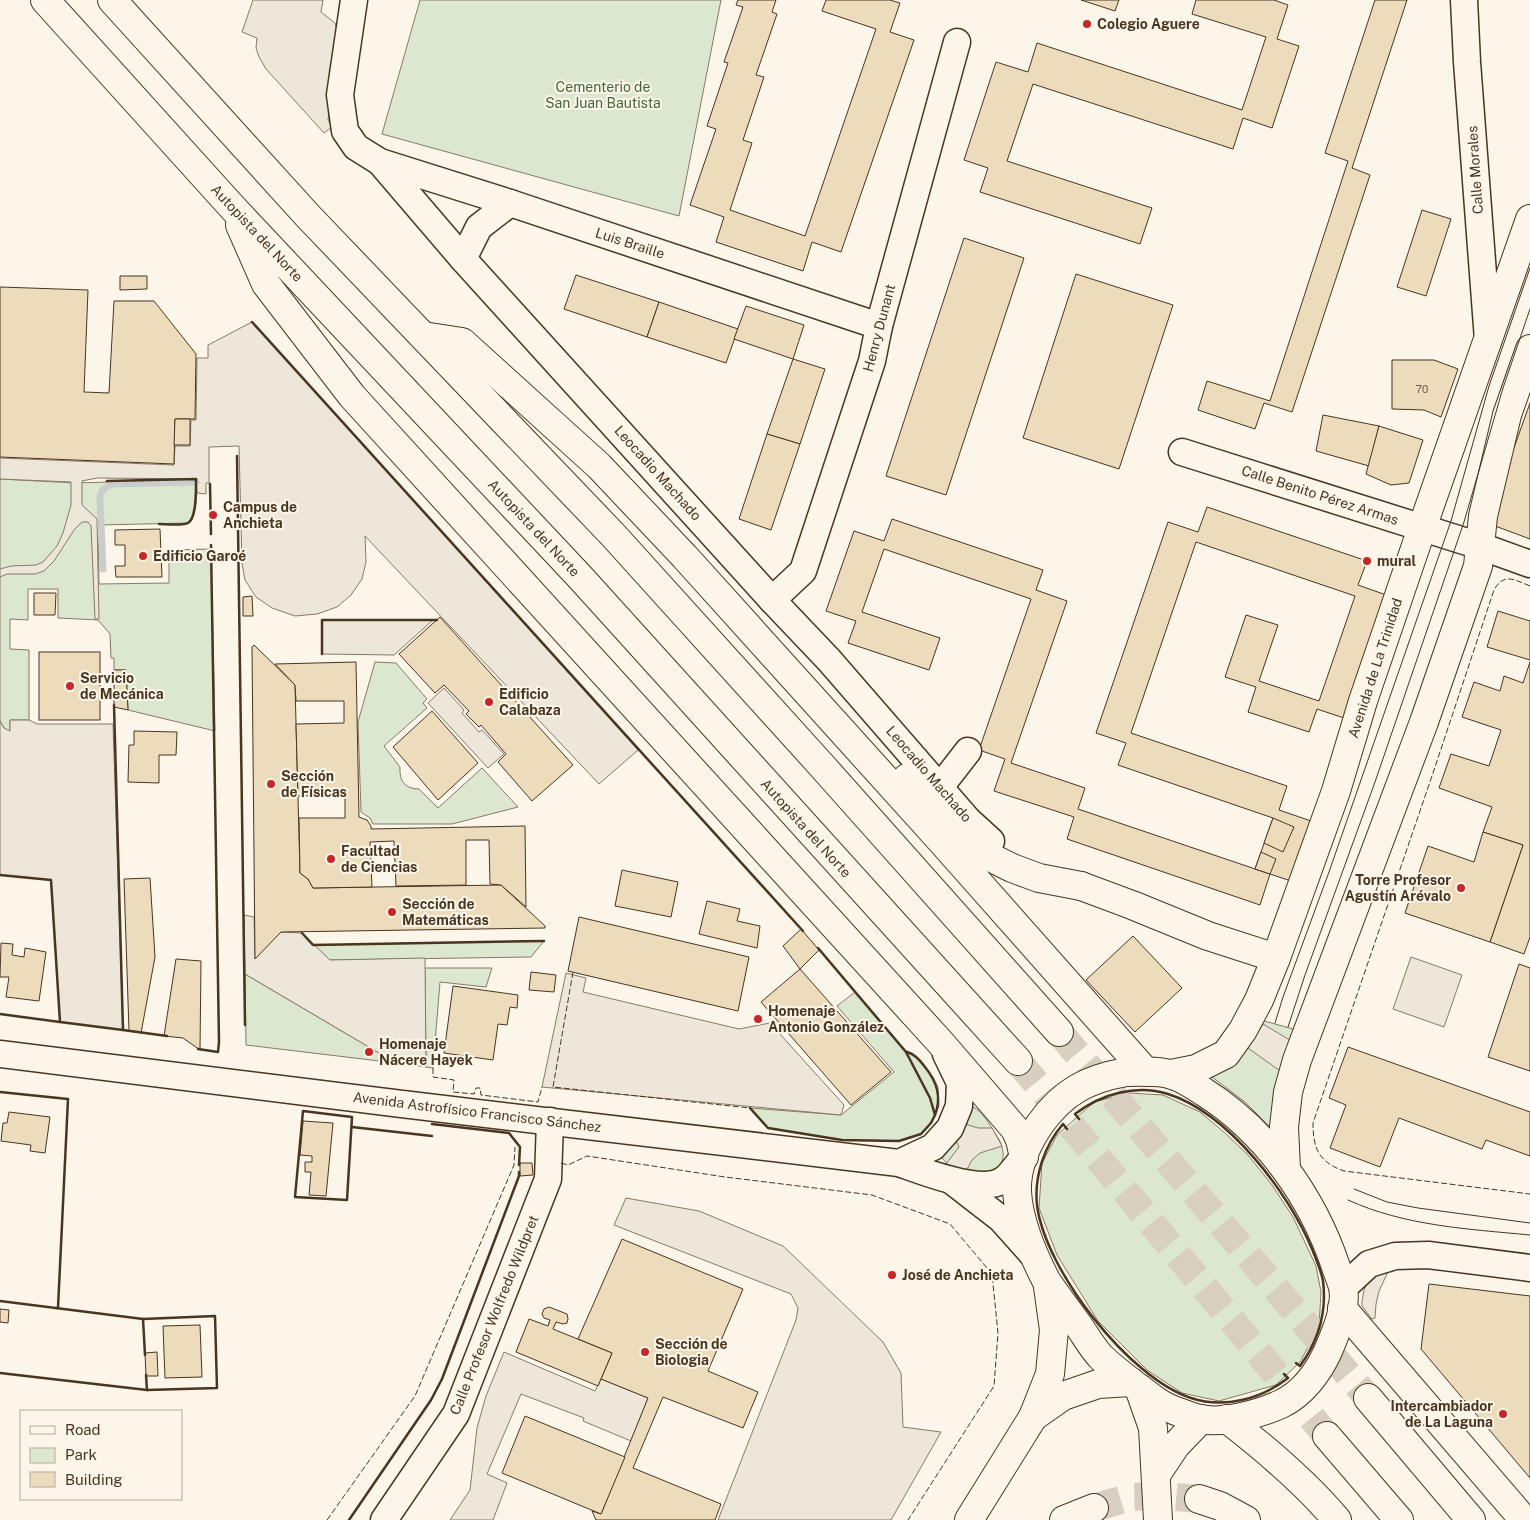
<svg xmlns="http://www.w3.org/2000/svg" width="1530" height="1520" viewBox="0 0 1530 1520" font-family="'Public Sans',sans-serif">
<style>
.green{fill:#dce7d0;stroke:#887966}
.parking{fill:#ede7d9;stroke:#887966}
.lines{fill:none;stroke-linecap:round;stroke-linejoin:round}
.stream{stroke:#c9cecd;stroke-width:7}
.building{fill:#ecdcbc;stroke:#4a3520}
.major-tunnel{stroke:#d8cfc1;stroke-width:28;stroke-dasharray:28 14;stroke-linecap:butt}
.highway-tunnel{stroke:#d8cfc1;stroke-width:28;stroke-dasharray:28 14;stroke-linecap:butt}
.minor-casing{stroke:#4a3520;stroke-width:29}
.major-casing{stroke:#4a3520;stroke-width:30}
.highway-casing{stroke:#4a3520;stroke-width:30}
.minor{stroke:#fbf6e9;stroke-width:26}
.major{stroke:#fbf6e9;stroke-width:28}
.highway{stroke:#fbf6e9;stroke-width:28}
.tram{stroke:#4a3520;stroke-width:1}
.fence{stroke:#4a3520;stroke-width:1;stroke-dasharray:6 2.5;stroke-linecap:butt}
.wall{stroke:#4a3520;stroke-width:2.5}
.poi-dot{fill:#c62828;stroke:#fbf6e9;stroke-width:2}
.labels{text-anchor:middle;stroke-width:4;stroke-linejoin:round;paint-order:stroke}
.number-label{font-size:11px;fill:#725f47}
.poi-label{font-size:14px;font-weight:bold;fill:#4a3520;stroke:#fbf6e9;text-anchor:start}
.park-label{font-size:14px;fill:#436837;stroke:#fbf6e9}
.street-label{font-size:14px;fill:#4a3520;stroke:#fbf6e9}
</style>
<rect width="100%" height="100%" fill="#fbf6e9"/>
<g class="green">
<polygon points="420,0 721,0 679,216 382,134"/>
<path d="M 0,479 L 77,483 L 196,479 C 196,493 198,512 188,523 L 98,525 L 99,584 L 169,583 L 169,550 L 211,549 L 215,731 L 128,710 L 126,670 L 114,670 L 114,658 L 111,658 L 110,634 L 98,620 L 58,618 L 58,589 L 28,589 L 28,620 L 10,619 L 10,649 L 29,650 L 29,720 L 10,720 L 10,732 L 4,728 L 0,721 Z"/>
<path d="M 375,662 L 396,663 L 427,699 L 423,703 L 427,708 L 384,746 L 400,767 C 399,781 405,789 419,789 L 438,808 L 482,768 L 518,807 L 452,824 L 373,824 L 370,818 L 361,812 L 358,722 Z"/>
<polygon points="544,941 531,957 330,960 313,945"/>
<polygon points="425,968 492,968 486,987 440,982 433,1068 426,1067"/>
<polygon points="245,974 396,1063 246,1045"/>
<polygon points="855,992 906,1051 912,1054 920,1060 933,1077 938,1087 939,1106 931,1123 921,1134 899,1141 842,1140 768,1128 750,1108 841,1115 894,1072 837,1006"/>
<polygon points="1264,1021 1297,1030 1274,1131 1245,1102 1212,1077 1234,1065 1248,1048"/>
<polygon points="1129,1093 1163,1095 1200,1112 1225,1133 1248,1155 1272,1185 1293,1217 1316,1266 1321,1292 1319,1327 1300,1362 1276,1385 1219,1401 1182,1393 1147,1370 1098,1321 1057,1255 1039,1208 1042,1163 1057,1135 1094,1102"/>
<path d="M 973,1107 C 982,1111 990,1125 995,1133 C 998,1138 1001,1142 1002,1147 C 1013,1185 946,1175 941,1155 C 954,1146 960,1136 965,1122 C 968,1116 969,1111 973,1107 Z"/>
</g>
<g class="parking">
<polygon points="253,0 323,0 321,12 335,23 338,32 328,120 332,127 324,133 266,69 259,57 256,48 257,38 242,32"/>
<polygon points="252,322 638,750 599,784 365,536 366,562 362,579 351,595 337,607 317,614 295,616 272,608 256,597 245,580 242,563 239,446 209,447 209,483 206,483 206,494 197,493 196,479 97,478 82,481 82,505 97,519 99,619 95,619 91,526 88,522 82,522 74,530 54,561 44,571 35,574 7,574 0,577 0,569 11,566 36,565 43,562 57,546 63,533 71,505 71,482 0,479 0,458 174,465 175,446 190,446 191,420 196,420 197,358 208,358 208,345"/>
<polygon points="322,620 433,620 394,655 322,654"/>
<polygon points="444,688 464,710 462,713 471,723 479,732 482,730 504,754 488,768 428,703"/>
<polygon points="10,720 29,720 37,724 113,724 123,1030 60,1022 51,880 0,875 0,721 4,728 10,731"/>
<polygon points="244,915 254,917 255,958 281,932 302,933 330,960 425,958 426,1067 396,1063 245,974"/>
<polygon points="1411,957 1462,975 1444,1027 1393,1009"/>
<polygon points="566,973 586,978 583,992 739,1029 770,1023 844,1105 841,1115 542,1087"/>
<polygon points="1263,1024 1293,1042 1283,1073 1248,1048"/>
<polygon points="965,1124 978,1128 992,1128 1002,1146 980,1153 972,1160 966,1171 946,1164 959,1147 956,1140"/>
<polygon points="626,1198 699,1211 783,1246 883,1342 901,1373 903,1427 941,1432 891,1520 718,1520 796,1320 798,1308 791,1294 614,1225"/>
<polygon points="1384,1270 1387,1274 1379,1291 1376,1304 1375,1318 1372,1319 1362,1306 1362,1301 1364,1290 1370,1276"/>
<polygon points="504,1352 595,1391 601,1379 648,1398 631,1441 583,1421 584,1418 521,1394 487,1474 507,1483 493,1520 450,1520 470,1490 477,1428 486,1396"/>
</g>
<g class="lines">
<path class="stream" d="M 103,569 L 100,498 C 101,489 105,487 113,484 L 196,482"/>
</g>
<g class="building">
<polygon points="738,0 776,0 772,12 777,14 756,75 764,77 743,140 752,143 730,210 805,236 876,29 822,11 826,0 890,0 900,3 890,32 914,40 841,252 812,242 803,271 716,242 724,217 690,205 716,129 707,126 728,63 724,62 743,7 736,5"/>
<polygon points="1081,0 1119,0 1115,11"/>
<polygon points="1196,0 1274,0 1288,5 1277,39 1299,46 1272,128 1243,118 1233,149 1033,84 1007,161 1152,208 1140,244 980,192 988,168 964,160 996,62 1028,72 1037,43 1242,110 1266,37 1192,14"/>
<polygon points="1375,0 1407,0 1352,168 1370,175 1292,412 1264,403 1255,429 1198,410 1207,381 1270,401 1348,161 1325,153"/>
<polygon points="1422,210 1451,219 1426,296 1397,287"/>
<polygon points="964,238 1024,258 946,495 886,476"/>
<polygon points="1076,274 1173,305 1119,469 1023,438"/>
<polygon points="576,275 659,302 647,337 564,309"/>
<polygon points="120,276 147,276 147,289 120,290"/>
<polygon points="0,287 88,290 84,392 109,393 114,301 154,301 196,354 195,419 175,419 174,464 0,457"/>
<polygon points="659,302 738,329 726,363 647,337"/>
<polygon points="746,306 804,325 793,359 734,339"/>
<polygon points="793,359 825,369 800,444 767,434"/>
<polygon points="1392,360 1434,360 1458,369 1441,417 1424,410 1392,409"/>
<polygon points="1530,403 1530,539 1487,523"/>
<polygon points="1323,415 1379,426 1369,466 1316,451"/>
<polygon points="175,419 190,419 190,445 174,445"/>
<polygon points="1379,426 1423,440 1409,483 1391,485 1366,474"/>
<polygon points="767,434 800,444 771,530 739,519"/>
<polygon points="1207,507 1367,561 1358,585 1389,596 1347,719 1317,709 1309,732 1248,712 1256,687 1225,677 1246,615 1278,625 1259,681 1319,701 1355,596 1196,542 1131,733 1287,786 1279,810 1311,821 1291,881 1255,869 1273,818 1118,765 1126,743 1096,733 1168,522 1198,532"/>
<polygon points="892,519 1043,570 1036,590 1067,601 1011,763 1085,788 1078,809 1270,874 1260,905 1067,839 1074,817 994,791 1005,759 979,750 1031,599 884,549 862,612 940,638 929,670 848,643 856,621 826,611 854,531 884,541"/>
<polygon points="160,529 162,577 116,577 115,566 125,566 125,545 115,545 115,530"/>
<polygon points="34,593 56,593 55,615 34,615"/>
<polygon points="252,596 253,616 243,616 243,597"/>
<polygon points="1498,611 1530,621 1530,660 1487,647"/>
<polygon points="440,617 573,765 532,801 498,762 506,754 481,725 479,727 466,714 469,711 444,685 435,693 399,654"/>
<polygon points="254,645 295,685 300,873 308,879 313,888 501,885 545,926 545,928 281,932 255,959 252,647"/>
<rect x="39" y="652" width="61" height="68"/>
<polygon points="356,662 359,817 367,820 371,826 371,829 525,826 526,907 501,885 490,884 489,840 466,840 466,885 396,886 394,841 370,842 372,887 313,888 308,879 300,873 299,818 345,818 345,795 298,796 296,724 344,723 344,701 296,701 295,685 275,664"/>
<polygon points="1530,662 1530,937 1524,954 1490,942 1523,845 1483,832 1492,807 1439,788 1451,754 1489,766 1501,730 1462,717 1474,682 1500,691 1504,676 1523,683"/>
<polygon points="114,670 126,670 128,710 114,707"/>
<polygon points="432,711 478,763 438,800 393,747"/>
<polygon points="134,731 177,732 176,755 159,755 159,783 128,782 129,745 134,745"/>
<polygon points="1273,818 1294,827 1283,852 1264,843"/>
<polygon points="1483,832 1523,845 1490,942 1405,913 1428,846 1474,862"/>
<polygon points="1261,852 1276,859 1270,874 1255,869"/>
<polygon points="622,870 678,882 671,917 615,906"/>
<polygon points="150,878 155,957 141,1033 129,1031 124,879"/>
<polygon points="707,901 740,909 737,921 760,926 757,948 699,934"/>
<polygon points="579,917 749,957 738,1011 568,971"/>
<polygon points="801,929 819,950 800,969 783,946"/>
<polygon points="1133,936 1182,988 1135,1032 1086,980"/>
<polygon points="1,943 13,944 12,955 24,957 25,948 46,952 39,1001 6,997 9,977 0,977"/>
<polygon points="176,959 201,961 200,1050 183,1038 164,1036"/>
<polygon points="1519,964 1530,968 1530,1071 1488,1057"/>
<polygon points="800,969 891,1072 851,1105 761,1002"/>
<polygon points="531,972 556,975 554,992 529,990"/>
<polygon points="453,986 518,995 517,1008 510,1007 507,1025 498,1024 493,1060 444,1053"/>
<polygon points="1348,1047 1530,1112 1530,1156 1486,1140 1482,1149 1399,1118 1380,1167 1330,1148 1346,1105 1329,1098"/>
<polygon points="9,1112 50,1117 45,1153 30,1151 31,1145 1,1141 3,1123 7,1123"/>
<polygon points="303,1121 333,1123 326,1196 309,1195 311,1172 305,1172 305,1162 312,1162 312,1156 300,1155"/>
<polygon points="520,1163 532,1163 533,1175 520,1176"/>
<polygon points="622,1239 743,1289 708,1371 758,1392 743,1428 663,1397 633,1468 721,1504 715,1520 596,1520 592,1511 601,1514 648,1398 601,1379 612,1353 578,1339"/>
<polygon points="1429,1284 1530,1296 1530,1478 1421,1349"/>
<polygon points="549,1307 567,1314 568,1319 567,1323 563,1324 556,1322 553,1329 612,1353 598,1386 516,1352 529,1319 548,1326 550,1320 544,1318 542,1314 544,1309"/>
<polygon points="0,1309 9,1310 8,1323 0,1322"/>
<polygon points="200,1325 202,1377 165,1378 163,1326"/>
<polygon points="157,1352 158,1376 146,1376 145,1353"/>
<polygon points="525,1416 625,1457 601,1514 502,1473"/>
</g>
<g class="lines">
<polyline class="major-tunnel" points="1094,1508 1130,1497 1166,1496 1199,1499"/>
<g class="highway-tunnel">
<polyline points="1059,1032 1368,1398"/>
<polyline points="1018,1061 1327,1436"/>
</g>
<g class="minor-casing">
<g id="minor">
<polyline points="354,0 340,95 345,131 356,147 380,162 463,259 772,600 829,660 968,820 991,841"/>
<polyline points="1464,0 1467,62 1488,340"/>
<polyline points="380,162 510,203 879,326"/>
<polyline points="463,259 479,227 510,203"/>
<polyline points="1182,452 1480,546 1530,564"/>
<polyline points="772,600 803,571 872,361 879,326 957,42"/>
<polyline points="940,787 968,751"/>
<path d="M 0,1054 L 402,1104 L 899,1163 C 922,1171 981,1195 1003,1180 C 1010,1176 1018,1163 1024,1157"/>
<polyline points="899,1163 933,1147 950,1128 959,1106 960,1083 946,1054"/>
<polyline points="952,1181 1001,1219 1034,1256"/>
<polyline points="1343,1288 1369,1264 1395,1256 1428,1255 1530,1268"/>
<polyline points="384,1520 456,1414 548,1179 550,1121"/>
</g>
</g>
<g class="major-casing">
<g id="major">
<polyline points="1081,886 1132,905 1208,936 1276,958"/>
<path d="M 1126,1072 C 1140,1072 1159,1070 1172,1075 C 1183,1078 1195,1086 1204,1092 C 1266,1131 1313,1198 1336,1267 C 1338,1273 1341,1280 1343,1287 C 1347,1308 1336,1332 1328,1351 C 1318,1373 1302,1394 1281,1404 C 1259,1414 1223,1424 1200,1419 C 1191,1417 1169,1409 1161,1404 C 1154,1400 1147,1394 1140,1389 C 1127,1379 1112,1368 1100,1356 C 1091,1346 1084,1333 1076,1322 C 1066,1308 1055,1294 1046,1280 C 1032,1253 1019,1222 1017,1192 C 1016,1168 1027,1143 1040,1124 C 1063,1092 1087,1079 1126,1072 Z"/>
<polyline points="1171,1074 1196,1069 1226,1054 1243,1030 1259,1000 1276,958 1336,791 1363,701 1422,528 1530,219"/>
<polyline points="1286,1169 1284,1127 1288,1092 1297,1060 1424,722 1478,566 1483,516 1507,415 1530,349"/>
<polyline points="1139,1388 1153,1428 1158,1520"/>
<polyline points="1033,1417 1063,1396 1098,1384 1131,1382"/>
<path d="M 1227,1419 C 1267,1450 1305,1482 1337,1520"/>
<polyline points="1156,1475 1176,1445 1201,1419"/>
<polyline points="1199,1499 1220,1506 1246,1520"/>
<polyline points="969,1520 1033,1417 1050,1374 1054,1330 1048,1287"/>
<polyline points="1064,1520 1094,1508"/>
</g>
</g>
<g class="highway-casing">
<g id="highway">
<polyline points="45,0 233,208 580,577 1018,1061"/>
<polyline points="112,0 307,215 614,536 823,767 1059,1032"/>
<polyline points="240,225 266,284 352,396 940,1042 1015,1129 1020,1140 1024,1157"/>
<polyline points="423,336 462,342 599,466 685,557 945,845 1146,1072"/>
<polyline points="907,778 960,831 988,856 1012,868 1039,878 1081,886"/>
<polyline points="1342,1308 1524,1520"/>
<polyline points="1368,1398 1471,1520"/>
<polyline points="1327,1436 1399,1520"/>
</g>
</g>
<use href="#minor" class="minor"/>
<use href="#major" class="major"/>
<use href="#highway" class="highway"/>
<g class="tram">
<polyline points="1275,1023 1283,997 1329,872 1451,521 1489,386 1530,268"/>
<polyline points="1288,1027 1305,975 1375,782 1464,522 1503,388 1530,309"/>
<polyline points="1354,1189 1387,1202 1418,1208 1530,1223"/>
<path d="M 1348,1200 C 1405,1226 1468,1229 1530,1235"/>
</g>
<g class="fence">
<path d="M 1530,586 C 1515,580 1504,572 1494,590 L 1432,776 L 1313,1123 C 1313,1149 1319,1162 1344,1171 L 1530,1194"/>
<polyline points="573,972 553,1087 750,1108"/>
<polyline points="433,1068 433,1077 454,1080 453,1092 474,1094 476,1088 480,1088 481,1095 538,1102 542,1087"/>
<polyline points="561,1163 568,1165 587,1156 725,1177 872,1195 950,1224 992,1274 998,1333 994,1386 908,1520"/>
<polyline points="327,1520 415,1396 514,1165 515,1147"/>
</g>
<g class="wall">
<polyline points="252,322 803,931"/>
<polyline points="237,456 245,1025"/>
<path d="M 107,481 L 196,479 C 196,489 197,518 188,523 C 183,526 165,524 159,524"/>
<polyline points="210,484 211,534"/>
<polyline points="322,654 322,620 437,620"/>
<polyline points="0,875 51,880 60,1022 123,1030 114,705"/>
<polyline points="302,933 313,945 544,941"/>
<polyline points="0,1014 60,1022"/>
<polyline points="123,1030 167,1036"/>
<polyline points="198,1049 218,1052 219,1042 211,545"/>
<path d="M 907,1052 C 915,1054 920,1060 925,1067 C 937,1082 942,1097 935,1115"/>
<polyline points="0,1092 68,1099 58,1308 56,1308"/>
<polyline points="750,1108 768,1128 842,1140 899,1141 921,1134 931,1123 935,1115 930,1098 906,1052 818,948"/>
<polygon points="303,1111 352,1117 347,1200 295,1197"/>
<path d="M 1079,1119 L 1075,1114 C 1101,1094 1136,1084 1168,1094 C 1228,1113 1289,1193 1312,1249 C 1316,1259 1321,1270 1323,1281 C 1327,1312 1318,1341 1300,1366 L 1296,1363"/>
<polyline points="432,1124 509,1133 520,1147 519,1165"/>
<polyline points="352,1127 432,1136"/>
<path d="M 1067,1129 L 1063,1124 C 1044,1146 1034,1177 1037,1205 C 1045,1270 1129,1378 1191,1398 C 1224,1409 1261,1399 1288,1378 L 1284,1374"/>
<polyline points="0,1301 143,1319 145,1355"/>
<polyline points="143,1319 215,1316 217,1388 147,1390"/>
<polyline points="0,1373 147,1390 146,1375"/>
<polyline points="349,1520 431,1400 442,1379 519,1176 519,1172"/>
</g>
</g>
<g class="poi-dot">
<circle cx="1087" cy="24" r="5"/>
<circle cx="213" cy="515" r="5"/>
<circle cx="143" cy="556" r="5"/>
<circle cx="1367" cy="561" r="5"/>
<circle cx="70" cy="686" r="5"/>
<circle cx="489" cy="702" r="5"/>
<circle cx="271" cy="784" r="5"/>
<circle cx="331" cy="859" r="5"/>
<circle cx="1461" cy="888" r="5"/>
<circle cx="392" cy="912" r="5"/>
<circle cx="758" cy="1019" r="5"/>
<circle cx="369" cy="1052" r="5"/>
<circle cx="892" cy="1275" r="5"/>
<circle cx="645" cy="1352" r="5"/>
<circle cx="1503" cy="1414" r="5"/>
</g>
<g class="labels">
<g class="number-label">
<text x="1422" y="393">70</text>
</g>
<g class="poi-label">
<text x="1097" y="29">Colegio Aguere</text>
<text x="223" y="512">Campus de<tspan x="223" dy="16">Anchieta</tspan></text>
<text x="153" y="561">Edificio Garoé</text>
<text x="1377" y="566">mural</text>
<text x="80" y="683">Servicio<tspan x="80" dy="16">de Mecánica</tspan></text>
<text x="499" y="699">Edificio<tspan x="499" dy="16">Calabaza</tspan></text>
<text x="281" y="781">Sección<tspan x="281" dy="16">de Físicas</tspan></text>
<text x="341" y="856">Facultad<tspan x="341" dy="16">de Ciencias</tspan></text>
<text x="1451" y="885" text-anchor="end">Torre Profesor<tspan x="1451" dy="16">Agustín Arévalo</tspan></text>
<text x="402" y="909">Sección de<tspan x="402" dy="16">Matemáticas</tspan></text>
<text x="768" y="1016">Homenaje<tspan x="768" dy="16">Antonio González</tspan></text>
<text x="379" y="1049">Homenaje<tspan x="379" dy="16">Nácere Hayek</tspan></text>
<text x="902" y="1280">José de Anchieta</text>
<text x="655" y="1349">Sección de<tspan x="655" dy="16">Biologia</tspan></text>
<text x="1493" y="1411" text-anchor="end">Intercambiador<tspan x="1493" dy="16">de La Laguna</tspan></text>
</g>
<g class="park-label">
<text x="603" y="92">Cementerio de<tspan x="603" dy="16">San Juan Bautista</tspan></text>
</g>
<g class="street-label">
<text transform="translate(1475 170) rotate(-94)" y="5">Calle Morales</text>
<text transform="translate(257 233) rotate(47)" y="5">Autopista del Norte</text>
<text transform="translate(630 243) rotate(18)" y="5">Luis Braille</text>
<text transform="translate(879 328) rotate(-75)" y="5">Henry Dunant</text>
<text transform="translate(658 473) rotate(48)" y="5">Leocadio Machado</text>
<text transform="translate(1320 495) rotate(18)" y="5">Calle Benito Pérez Armas</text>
<text transform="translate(534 528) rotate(47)" y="5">Autopista del Norte</text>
<text transform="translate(1375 668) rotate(-72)" y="5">Avenida de La Trinidad</text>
<text transform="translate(929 774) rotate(49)" y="5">Leocadio Machado</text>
<text transform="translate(806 828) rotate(48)" y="5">Autopista del Norte</text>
<text transform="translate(477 1112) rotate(7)" y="5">Avenida Astrofísico Francisco Sánchez</text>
<text transform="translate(494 1315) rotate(-68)" y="5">Calle Profesor Wolfredo Wildpret</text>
</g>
</g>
<rect x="20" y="1410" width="162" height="90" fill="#fbf6e9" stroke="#b4a999"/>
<rect x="30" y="1426" width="25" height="8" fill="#fbf6e9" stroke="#b4a999"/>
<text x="65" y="1435" font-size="15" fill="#4a3520">Road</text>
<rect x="30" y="1448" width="25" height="15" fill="#dce7d0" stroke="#b4a999"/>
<text x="65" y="1460" font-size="15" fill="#4a3520">Park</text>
<rect x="30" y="1472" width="25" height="15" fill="#ecdcbc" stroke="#b4a999"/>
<text x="65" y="1485" font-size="15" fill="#4a3520">Building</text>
</svg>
